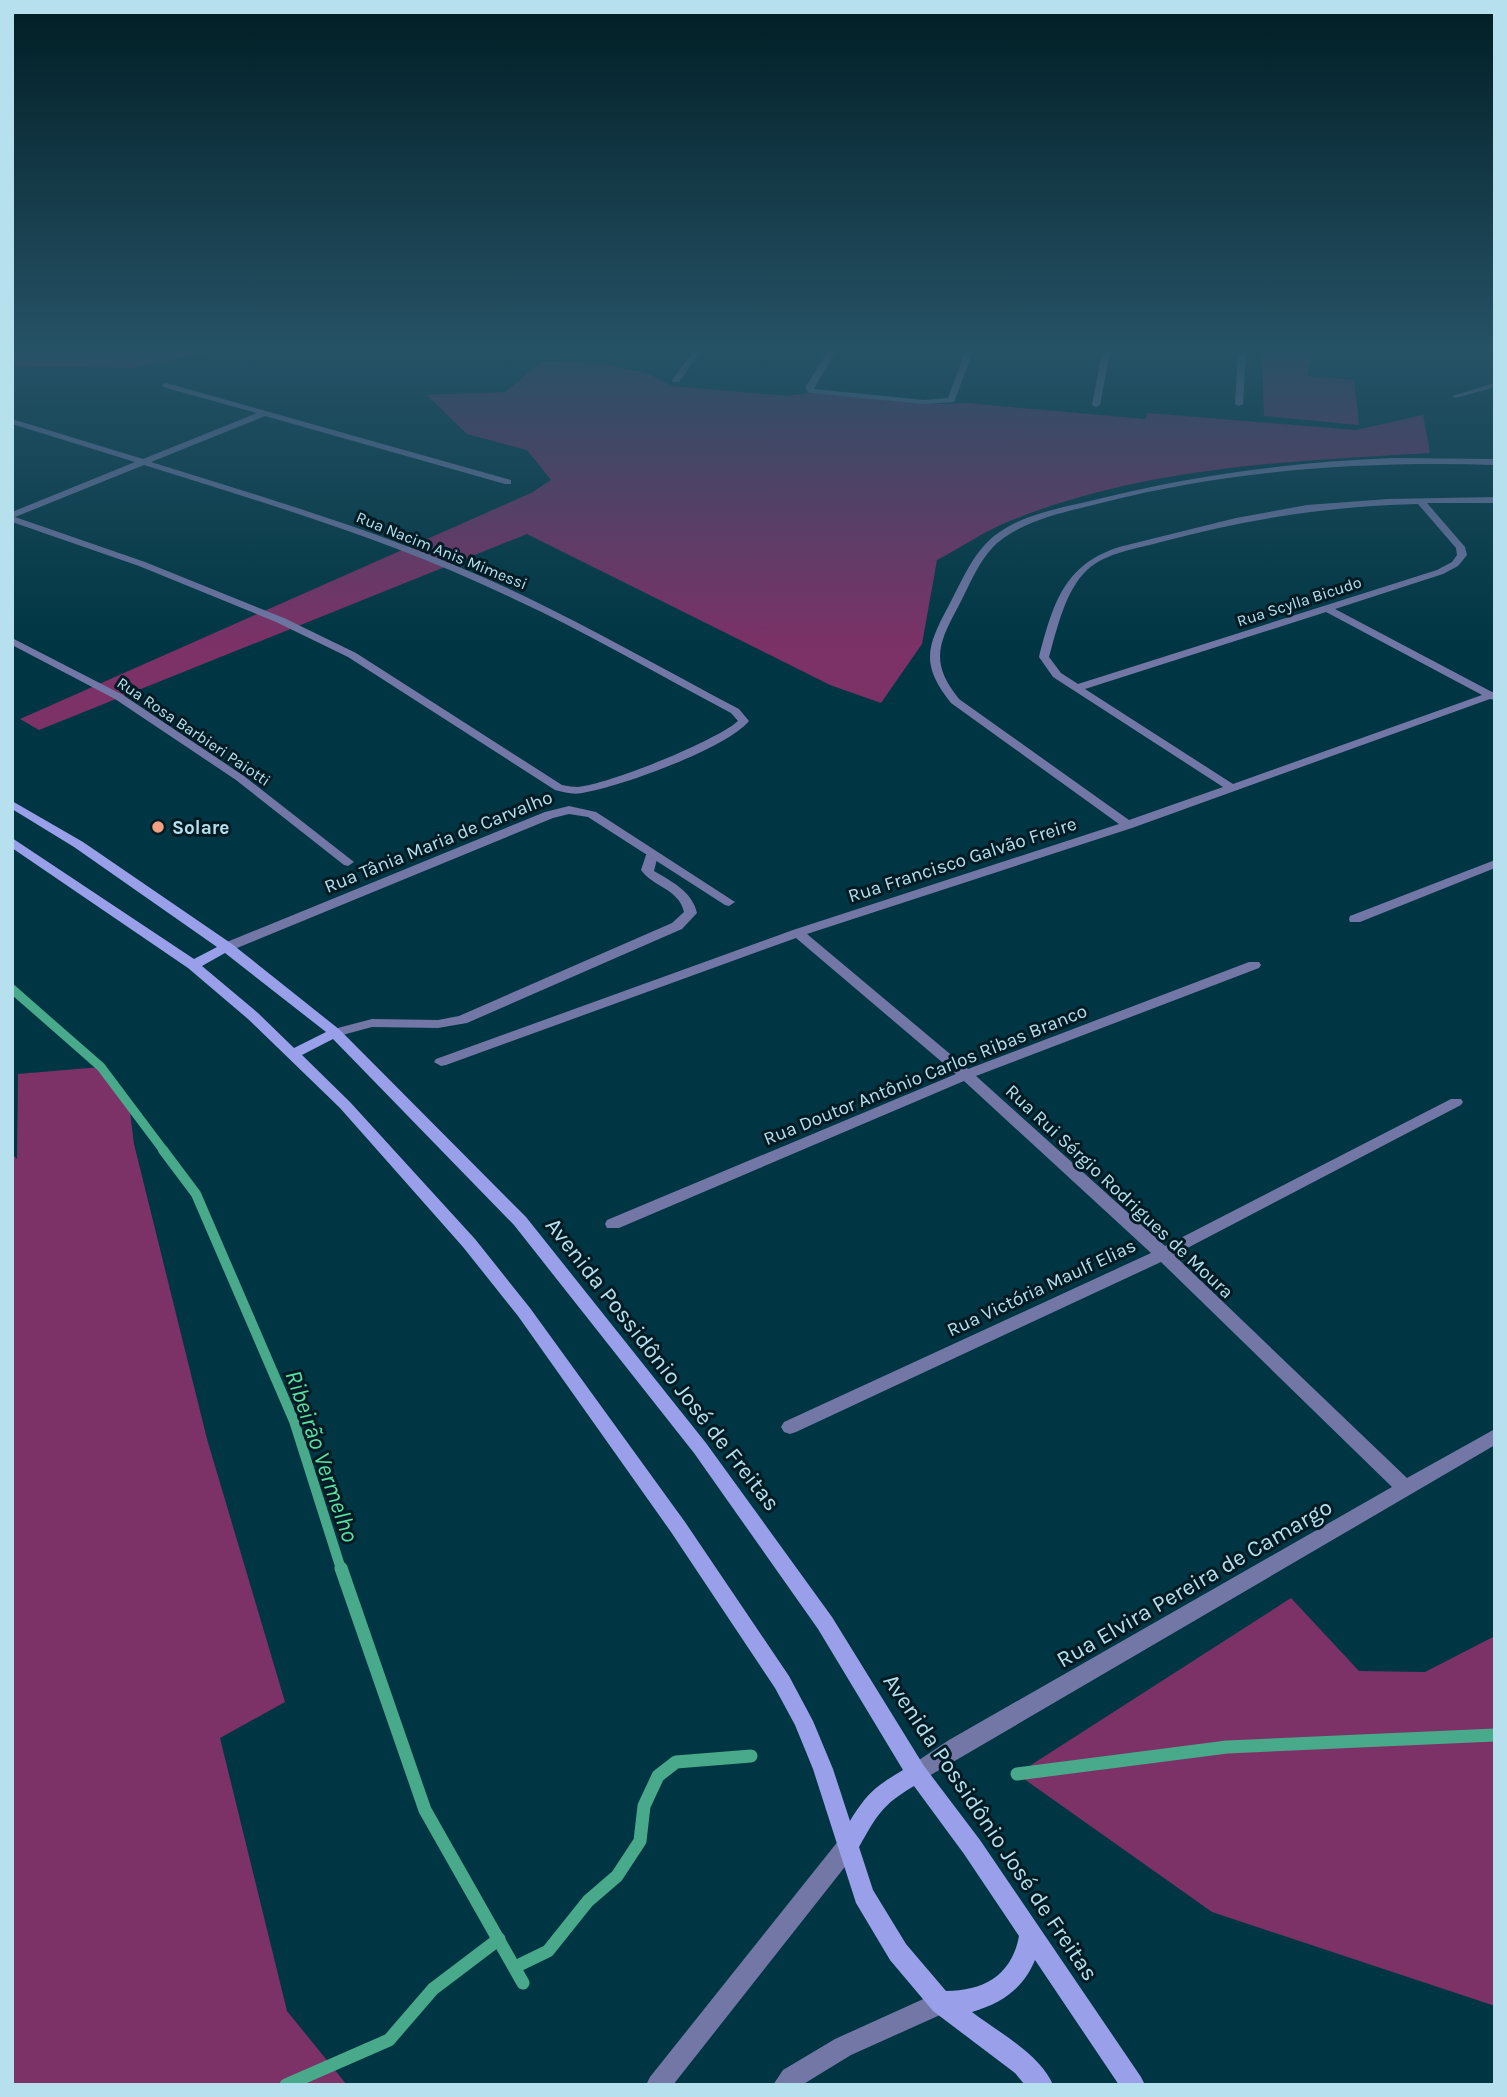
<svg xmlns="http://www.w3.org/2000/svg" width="1507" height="2097" viewBox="0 0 1507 2097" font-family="Karla,sans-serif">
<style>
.green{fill:#7c3167}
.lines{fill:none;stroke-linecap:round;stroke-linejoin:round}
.stream-far2{stroke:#49a98b;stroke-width:9}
.stream-far1{stroke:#49a98b;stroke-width:10}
.stream{stroke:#49a98b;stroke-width:13}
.lane{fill:#7377a5;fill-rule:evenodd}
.street{fill:#7377a5;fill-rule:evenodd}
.secondary{fill:#999fe8;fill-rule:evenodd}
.poi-dot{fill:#f39f82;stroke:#001b24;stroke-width:2.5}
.labels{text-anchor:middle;stroke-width:6;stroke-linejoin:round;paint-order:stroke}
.far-street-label{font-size:16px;fill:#b6e0ee;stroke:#001b24}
.poi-label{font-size:19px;font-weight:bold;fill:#b6e0ee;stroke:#001b24;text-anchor:start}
.street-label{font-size:19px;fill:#b6e0ee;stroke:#001b24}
.near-street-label{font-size:23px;fill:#b6e0ee;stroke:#001b24}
.near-water-label{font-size:24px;font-style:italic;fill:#59e0a1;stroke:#001b24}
</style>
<rect width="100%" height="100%" fill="#003643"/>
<g class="green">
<polygon points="12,352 209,352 132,368 12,366"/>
<polygon points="1262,352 1313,352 1307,376 1354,380 1359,425 1264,416"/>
<path d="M 542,361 L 596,363 L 644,372 L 672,386 L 787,396 L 809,393 L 939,404 L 966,403 L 1145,419 L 1148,413 L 1356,430 L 1423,415 L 1430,453 C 1288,461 1146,467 1012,520 C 986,530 962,547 937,560 L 922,644 L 881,703 L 830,685 L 527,534 L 39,730 L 20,719 L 531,493 L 551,480 L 527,450 L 467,434 L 427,395 L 505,392 Z"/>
<polygon points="101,1067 129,1104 134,1144 207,1439 285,1702 220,1738 287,2011 347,2085 12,2085 12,1154 17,1159 18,1074"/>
<polygon points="1291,1598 1359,1671 1425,1672 1495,1636 1495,2006 1212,1912 1017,1774"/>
</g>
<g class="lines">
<polyline class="stream-far2" points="12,989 101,1067 164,1151"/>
<polyline class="stream-far1" points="163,1150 196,1194 294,1421 341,1569"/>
<g class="stream">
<polyline points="341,1568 425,1810 523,1983"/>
<polyline points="1017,1774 1227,1747 1495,1735"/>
<polyline points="515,1967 548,1951 588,1901 617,1876 640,1841 644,1806 658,1776 676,1762 751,1756"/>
<polyline points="286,2085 389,2040 433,1989 499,1939"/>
</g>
<path class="lane" d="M 652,851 L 658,855 L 654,871 C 672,882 692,891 697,913 L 682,929 L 467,1023 L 438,1028 L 372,1027 L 335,1037 L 328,1033 L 330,1030 L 372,1019 L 438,1020 L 459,1016 L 672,923 L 684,912 C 679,889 653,887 641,870 L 646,855 Z"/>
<g class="street">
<polygon points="693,352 700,352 679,382 673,382 672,380"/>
<polygon points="827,352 835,352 814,389 924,400 948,398 965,352 973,352 954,402 924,404 809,393 805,388"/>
<polygon points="1102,352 1110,352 1100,405 1096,407 1092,405"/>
<polygon points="1238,352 1246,352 1243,404 1239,406 1235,404"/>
<path d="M 166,383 L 511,480 L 511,484 L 505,484 L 265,416 L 151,462 C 276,501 403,538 522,595 C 595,630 667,671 739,709 L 749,721 C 726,749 619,787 582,793 C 573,795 564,792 555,790 L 348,657 L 276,622 L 139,566 L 12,522 L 12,512 L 135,462 L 12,424 L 12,419 L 143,459 L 257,413 L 163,387 L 162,385 ZM 144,465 C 269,504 396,542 514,599 C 588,633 659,675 731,713 L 738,721 C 716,741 609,784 578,787 C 573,787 568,786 562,785 L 356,653 L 284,618 L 145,562 L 15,517 Z"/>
<polygon points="1495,383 1495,387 1456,398 1452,396"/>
<path d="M 1394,458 L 1495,459 L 1495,465 C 1362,461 1233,470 1105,502 C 1071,511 1034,517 1005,537 C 981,553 971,583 958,607 C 938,644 930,663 959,699 L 1129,820 L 1223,787 L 1053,677 L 1039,657 C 1053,605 1063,565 1119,547 L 1236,518 L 1307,505 L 1388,499 L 1495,497 L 1495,503 L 1427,503 L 1465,547 L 1467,555 L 1458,566 L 1443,574 L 1335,609 L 1492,692 L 1495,691 L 1495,700 L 1490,699 L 1132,828 L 807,934 L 968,1069 L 1249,962 L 1259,962 L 1261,965 L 1259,968 L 976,1076 L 1165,1246 L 1451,1099 L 1461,1099 L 1463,1102 L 1461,1105 L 1174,1255 L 1407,1478 L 1495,1429 L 1495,1445 L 917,1783 L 910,1780 L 907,1773 L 910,1766 L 949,1740 L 1392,1487 L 1161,1262 L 796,1432 L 790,1434 L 784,1432 L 781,1427 L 784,1422 L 1151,1253 L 964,1081 L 619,1228 L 607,1228 L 605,1224 L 607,1220 L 956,1074 L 796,938 L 446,1065 L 441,1066 L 434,1062 L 436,1059 L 793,930 L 1119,824 L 951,703 C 921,665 926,648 948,607 C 961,583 972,554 994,536 C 1022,514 1061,508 1094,500 C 1193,475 1292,462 1394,458 ZM 1418,504 L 1456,548 L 1457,555 L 1452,562 L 1437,570 L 1078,684 L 1061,673 L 1049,657 C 1057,629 1065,591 1087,570 C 1107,552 1136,549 1161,542 C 1246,519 1330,506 1418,504 ZM 1326,612 L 1482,695 L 1233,784 L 1085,689 Z"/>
<polygon points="12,638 123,695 244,776 354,862 348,866 344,865 236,780 115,699 12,645"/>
<polygon points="569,806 596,812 735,902 729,906 725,905 588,817 569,814 553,818 232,950 222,950 220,947 222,944 545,812"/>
<polygon points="1495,860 1495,868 1360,922 1350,922 1349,919 1350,916"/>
<polygon points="847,1837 855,1840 858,1847 855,1854 673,2085 646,2085 650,2077 839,1840"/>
<polygon points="941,1991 949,1995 953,2003 949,2011 851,2055 802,2085 773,2085 783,2070 835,2039"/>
</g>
<path class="secondary" d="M 12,801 L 83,842 L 232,944 L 340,1030 L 526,1217 L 706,1443 L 832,1617 L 924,1766 L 980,1840 L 1141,2077 L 1145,2085 L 1119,2085 L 1035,1960 C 1023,1989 1002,2003 972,2012 C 997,2031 1041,2055 1053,2085 L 1025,2085 L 1015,2073 L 933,2011 L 890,1960 L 856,1903 L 813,1769 L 795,1725 L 775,1688 L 671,1532 L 518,1316 L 463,1247 L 340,1108 L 248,1019 L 188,968 L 12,848 L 12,838 L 194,959 L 217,947 L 74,847 L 12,809 ZM 225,953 L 326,1032 L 294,1048 L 258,1013 L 202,966 ZM 333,1039 L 514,1225 L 694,1453 L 818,1629 L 903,1770 C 876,1786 867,1793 850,1821 L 833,1769 L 813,1721 L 789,1676 L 685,1522 L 530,1308 L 475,1239 L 350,1102 L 302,1055 ZM 914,1786 L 964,1854 L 1019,1936 C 1012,1975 984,1991 946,1991 L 906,1944 L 873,1890 L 859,1847 C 878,1814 881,1806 914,1786 Z"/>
</g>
<linearGradient id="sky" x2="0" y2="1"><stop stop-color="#001e25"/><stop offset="0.54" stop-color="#265266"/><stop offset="1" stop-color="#265266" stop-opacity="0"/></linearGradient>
<rect width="1507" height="646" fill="url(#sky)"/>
<circle class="poi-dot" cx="158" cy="827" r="7"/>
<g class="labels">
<g class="far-street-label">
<text transform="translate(442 550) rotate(22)" y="6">Rua Nacim Anis Mimessi</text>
<text transform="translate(1299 601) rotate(-18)" y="6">Rua Scylla Bicudo</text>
<text transform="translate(194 731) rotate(34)" y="6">Rua Rosa Barbieri Paiotti</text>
</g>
<g class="poi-label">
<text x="172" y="834">Solare</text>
</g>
<g class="street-label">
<text transform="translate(438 841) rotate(-22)" y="7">Rua Tânia Maria de Carvalho</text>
<text transform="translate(962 859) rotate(-18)" y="7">Rua Francisco Galvão Freire</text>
<text transform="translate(925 1074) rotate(-22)" y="7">Rua Doutor Antônio Carlos Ribas Branco</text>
<text transform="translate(1120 1191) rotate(43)" y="7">Rua Rui Sérgio Rodrigues de Moura</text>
<text transform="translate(1041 1287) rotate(-25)" y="7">Rua Victória Maulf Elias</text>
</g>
<g class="near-street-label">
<text transform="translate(663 1364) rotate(52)" y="8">Avenida Possidônio José de Freitas</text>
<text transform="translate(1194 1583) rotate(-30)" y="8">Rua Elvira Pereira de Camargo</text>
<text transform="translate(991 1827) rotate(56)" y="8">Avenida Possidônio José de Freitas</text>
</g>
<g class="near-water-label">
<text transform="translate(322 1456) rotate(71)" y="8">Ribeirão Vermelho</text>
</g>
</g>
<rect width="1507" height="2097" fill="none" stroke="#b6e0ee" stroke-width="28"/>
</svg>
